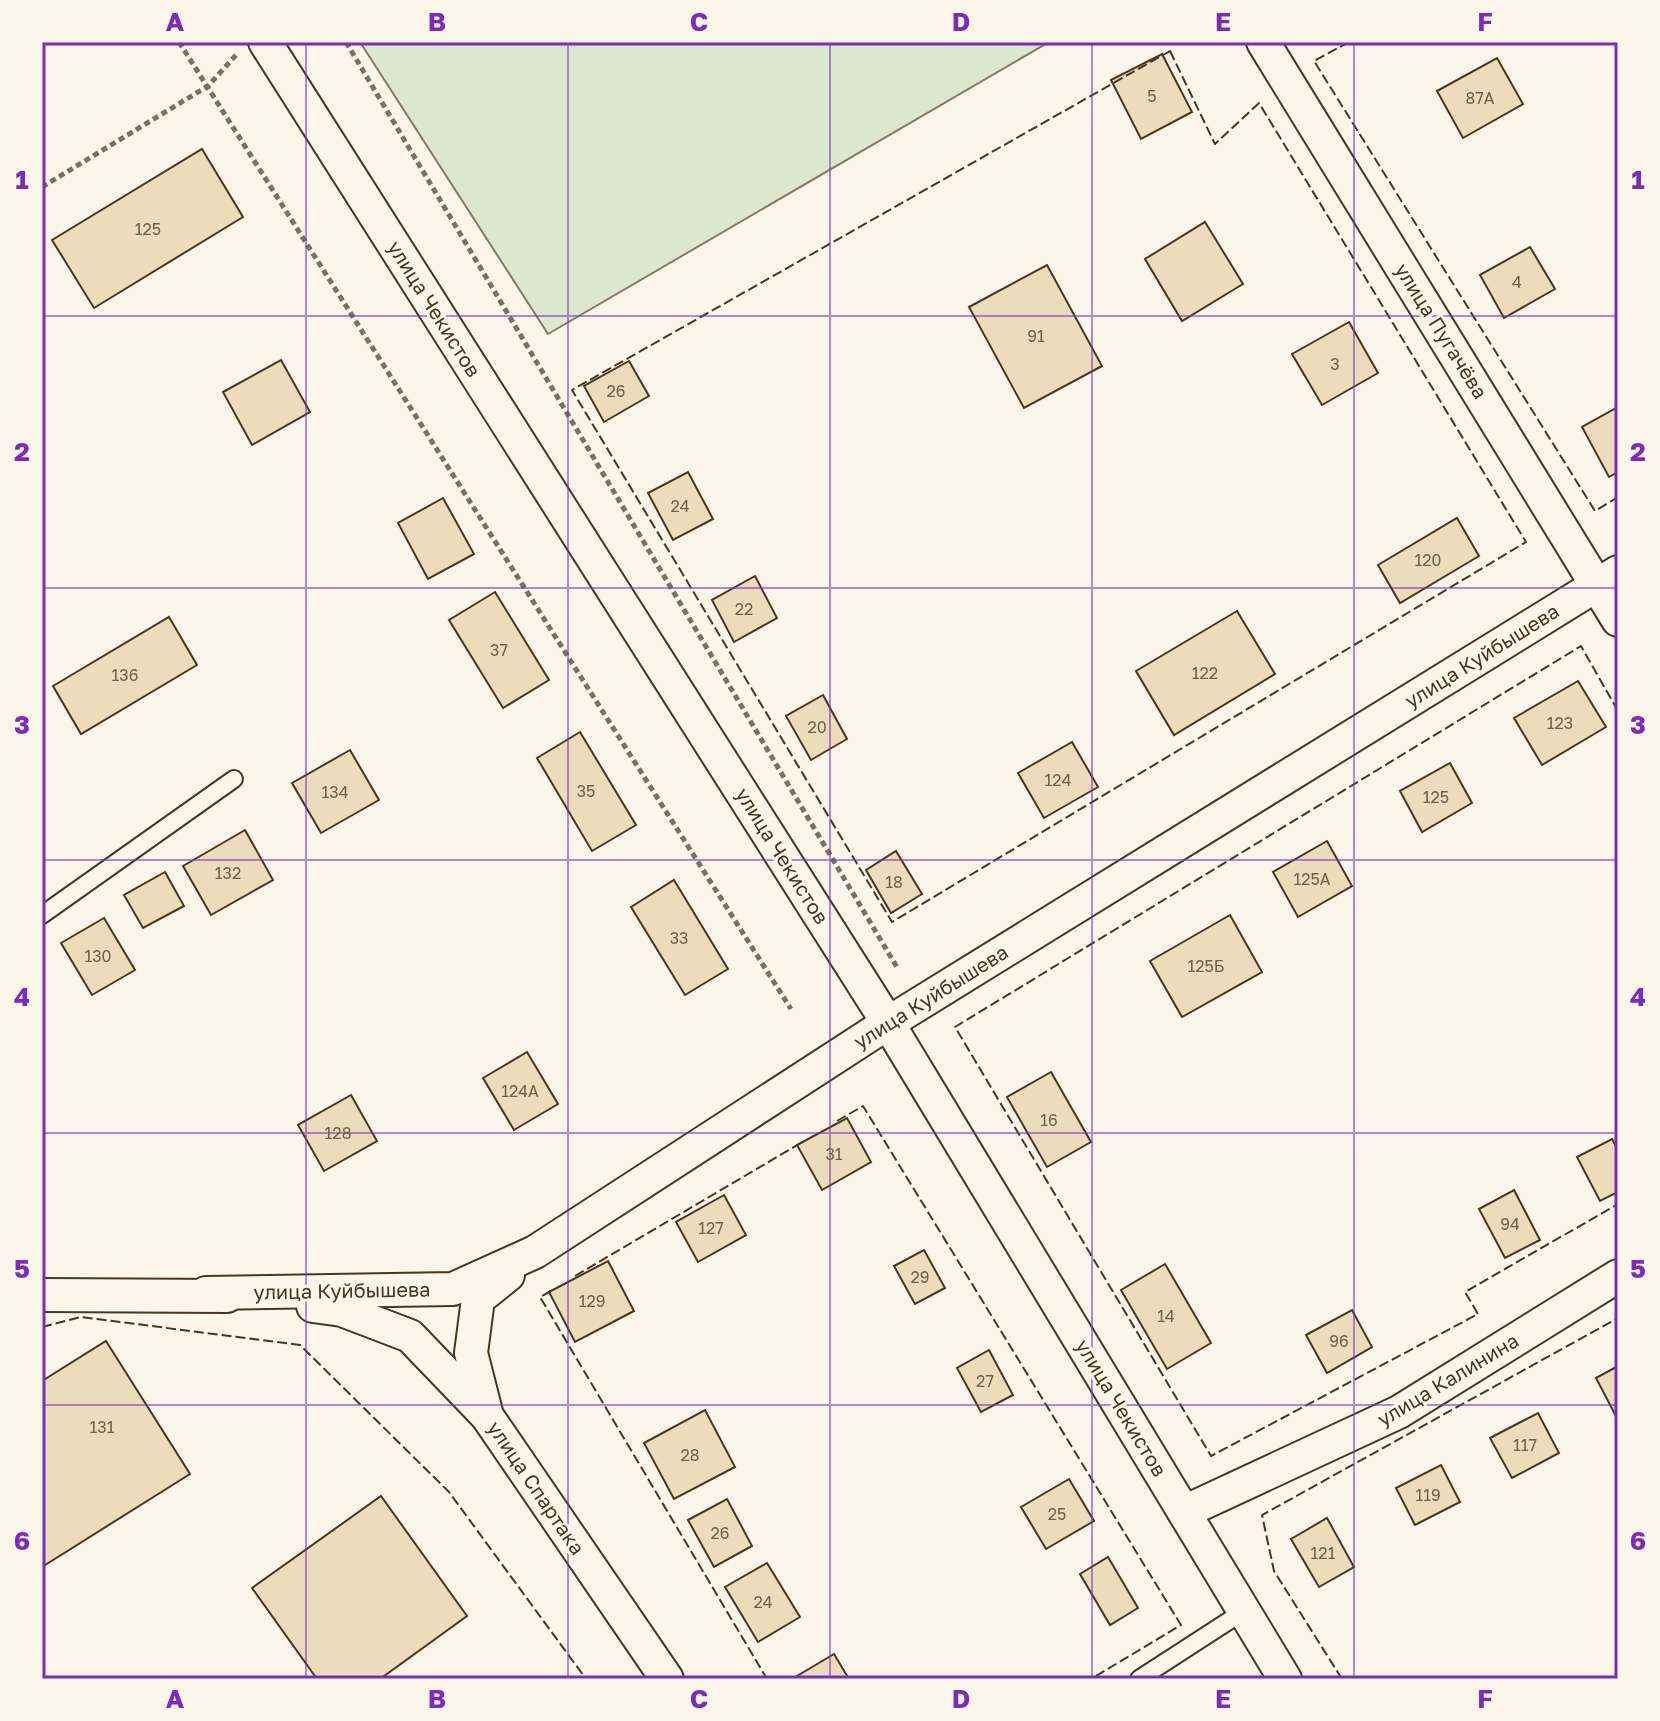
<svg xmlns="http://www.w3.org/2000/svg" width="1660" height="1721" viewBox="0 0 1660 1721" font-family="'Golos Text',sans-serif">
<style>
.green{fill:#dce7d0;stroke:#887966;stroke-width:2}
.building{fill:#ecdcbc;stroke:#4a3520;stroke-width:2}
.lines{fill:none;stroke-linecap:round;stroke-linejoin:round}
.service-casing{stroke:#4a3520;stroke-width:20}
.minor-casing{stroke:#4a3520;stroke-width:36}
.path{stroke:#7f6f5c;stroke-width:5;stroke-dasharray:6 4;stroke-linecap:butt}
.service{stroke:#fbf6e9;stroke-width:16}
.minor{stroke:#fbf6e9;stroke-width:32}
.fence{stroke:#4a3520;stroke-width:2;stroke-dasharray:10 4;stroke-linecap:butt}
.grid{fill:none;stroke:#7b2cbf;stroke-width:2;stroke-opacity:0.55}
.labels{text-anchor:middle;stroke-width:6;stroke-linejoin:round;paint-order:stroke}
.number-label{font-size:16px;fill:#725f47}
.street-label{font-size:20px;fill:#4a3520;stroke:#fbf6e9}
.neatline{fill:none;stroke:#7b2cbf;stroke-width:3}
.grid-label{font-size:26px;text-anchor:middle;font-weight:bold;fill:#7b2cbf}
</style>
<rect width="100%" height="100%" fill="#fbf6e9"/>
<polygon class="green" points="360,42 1049,42 548,334"/>
<g class="building">
<polygon points="1162,54 1192,112 1141,139 1111,80"/>
<polygon points="1497,58 1523,104 1463,138 1437,91"/>
<polygon points="202,149 243,217 94,308 52,240"/>
<polygon points="1205,222 1243,284 1182,321 1145,259"/>
<polygon points="1530,247 1555,289 1504,318 1480,275"/>
<polygon points="1047,265 1102,366 1024,408 969,307"/>
<polygon points="1349,322 1378,373 1322,405 1292,354"/>
<polygon points="281,360 310,412 252,445 223,392"/>
<polygon points="629,361 649,396 604,422 584,386"/>
<polygon points="1618,407 1618,472 1609,477 1582,427"/>
<polygon points="688,472 713,519 673,540 648,493"/>
<polygon points="443,498 474,554 428,579 398,523"/>
<polygon points="1457,518 1479,556 1400,603 1378,565"/>
<polygon points="755,576 777,618 734,642 712,600"/>
<polygon points="495,592 549,680 503,708 449,620"/>
<polygon points="1237,611 1275,674 1174,735 1136,671"/>
<polygon points="169,617 197,665 81,734 53,686"/>
<polygon points="1578,681 1606,727 1542,765 1514,718"/>
<polygon points="823,695 847,739 811,760 786,716"/>
<polygon points="580,732 636,825 592,851 537,758"/>
<polygon points="1072,742 1098,787 1044,818 1018,773"/>
<polygon points="350,750 379,800 321,833 292,783"/>
<polygon points="1450,763 1472,803 1422,832 1400,791"/>
<polygon points="245,830 273,880 211,915 183,866"/>
<polygon points="1327,841 1352,886 1298,917 1273,872"/>
<polygon points="896,851 922,894 891,913 866,870"/>
<polygon points="165,872 184,906 143,928 124,895"/>
<polygon points="674,880 728,969 685,995 631,907"/>
<polygon points="1230,915 1262,972 1182,1017 1150,961"/>
<polygon points="104,918 135,970 92,995 61,943"/>
<polygon points="527,1052 558,1104 514,1130 483,1078"/>
<polygon points="1051,1072 1091,1142 1047,1167 1007,1097"/>
<polygon points="351,1095 377,1141 324,1171 298,1125"/>
<polygon points="847,1118 871,1162 822,1190 797,1145"/>
<polygon points="1612,1139 1618,1150 1618,1192 1600,1201 1577,1157"/>
<polygon points="1514,1190 1540,1240 1505,1258 1479,1209"/>
<polygon points="724,1195 746,1235 698,1262 676,1222"/>
<polygon points="924,1250 945,1288 915,1304 894,1266"/>
<polygon points="608,1261 634,1311 575,1342 549,1292"/>
<polygon points="1165,1264 1211,1343 1167,1369 1121,1290"/>
<polygon points="1352,1310 1372,1347 1327,1373 1306,1335"/>
<polygon points="106,1341 190,1474 42,1567 42,1381"/>
<polygon points="989,1350 1013,1395 981,1412 957,1368"/>
<polygon points="1618,1366 1618,1420 1596,1378"/>
<polygon points="705,1410 735,1467 674,1499 644,1443"/>
<polygon points="1538,1413 1559,1453 1512,1478 1490,1438"/>
<polygon points="1441,1465 1460,1502 1415,1525 1396,1488"/>
<polygon points="1069,1479 1094,1521 1046,1549 1021,1507"/>
<polygon points="381,1496 467,1616 380,1679 317,1679 252,1588"/>
<polygon points="727,1499 752,1546 714,1567 688,1520"/>
<polygon points="1327,1518 1354,1567 1319,1587 1291,1539"/>
<polygon points="1108,1557 1138,1608 1110,1625 1080,1574"/>
<polygon points="767,1563 800,1617 758,1642 725,1587"/>
<polygon points="834,1654 849,1679 792,1679"/>
</g>
<g class="lines">
<g class="service-casing">
<g id="service">
<polyline points="42,915 234,779"/>
<polyline points="1139,1679 1244,1611"/>
</g>
</g>
<g class="minor-casing">
<g id="minor">
<polyline points="265,42 888,1023 1285,1679"/>
<polyline points="1263,42 1618,620"/>
<polyline points="508,1275 478,1299 471,1353 487,1416 667,1679"/>
<polyline points="206,1293 453,1289 535,1252 888,1023 1618,572"/>
<polyline points="42,1295 227,1296"/>
<polyline points="313,1306 342,1310 410,1336 485,1414"/>
<polyline points="1184,1512 1399,1412 1618,1276"/>
</g>
</g>
<g class="path">
<polyline points="179,42 791,1009"/>
<polyline points="346,42 898,969"/>
<polyline points="42,187 208,86 236,55"/>
</g>
<use href="#service" class="service"/>
<use href="#minor" class="minor"/>
<g class="fence">
<polyline points="1349,42 1314,61 1595,511 1618,497"/>
<polygon points="1170,51 1215,144 1259,103 1526,542 892,922 572,390"/>
<polyline points="1618,711 1581,646 955,1027 1211,1456 1478,1314 1465,1292 1618,1204"/>
<polyline points="837,1121 863,1106 1181,1625 1091,1679"/>
<polyline points="575,1276 799,1144"/>
<polyline points="551,1291 540,1297 767,1679"/>
<polyline points="42,1327 81,1317 300,1345 449,1492 586,1679"/>
<polyline points="1342,1679 1274,1571 1262,1515 1618,1318"/>
</g>
</g>
<path class="grid" d="M 306,42 L 306,1679M 568,42 L 568,1679M 830,42 L 830,1679M 1092,42 L 1092,1679M 1354,42 L 1354,1679M 42,316 L 1618,316M 42,588 L 1618,588M 42,860 L 1618,860M 42,1133 L 1618,1133M 42,1405 L 1618,1405"/>
<g class="labels">
<g class="number-label">
<text x="1152" y="102">5</text>
<text x="1480" y="104">87А</text>
<text x="148" y="235">125</text>
<text x="1517" y="288">4</text>
<text x="1036" y="342">91</text>
<text x="1335" y="370">3</text>
<text x="616" y="397">26</text>
<text x="680" y="512">24</text>
<text x="1428" y="566">120</text>
<text x="744" y="615">22</text>
<text x="499" y="656">37</text>
<text x="1205" y="679">122</text>
<text x="125" y="681">136</text>
<text x="1560" y="729">123</text>
<text x="817" y="733">20</text>
<text x="1058" y="786">124</text>
<text x="586" y="797">35</text>
<text x="335" y="798">134</text>
<text x="1436" y="803">125</text>
<text x="228" y="879">132</text>
<text x="1312" y="885">125А</text>
<text x="894" y="888">18</text>
<text x="679" y="944">33</text>
<text x="98" y="962">130</text>
<text x="1206" y="972">125Б</text>
<text x="520" y="1097">124А</text>
<text x="1049" y="1126">16</text>
<text x="338" y="1139">128</text>
<text x="834" y="1160">31</text>
<text x="1510" y="1230">94</text>
<text x="711" y="1234">127</text>
<text x="920" y="1283">29</text>
<text x="592" y="1307">129</text>
<text x="1166" y="1322">14</text>
<text x="1339" y="1347">96</text>
<text x="985" y="1387">27</text>
<text x="102" y="1433">131</text>
<text x="1525" y="1451">117</text>
<text x="690" y="1461">28</text>
<text x="1428" y="1501">119</text>
<text x="1057" y="1520">25</text>
<text x="720" y="1539">26</text>
<text x="1323" y="1559">121</text>
<text x="763" y="1608">24</text>
</g>
<g class="street-label">
<text transform="translate(434 309) rotate(58)" y="7">улица Чекистов</text>
<text transform="translate(1441 331) rotate(58)" y="7">улица Пугачёва</text>
<text transform="translate(1482 656) rotate(-32)" y="7">улица Куйбышева</text>
<text transform="translate(782 856) rotate(58)" y="7">улица Чекистов</text>
<text transform="translate(931 997) rotate(-32)" y="7">улица Куйбышева</text>
<text transform="translate(342 1291) rotate(-1)" y="7">улица Куйбышева</text>
<text transform="translate(1448 1380) rotate(-31)" y="7">улица Калинина</text>
<text transform="translate(1121 1408) rotate(59)" y="7">улица Чекистов</text>
<text transform="translate(536 1488) rotate(56)" y="7">улица Спартака</text>
</g>
</g>
<rect width="1660" height="1721" fill="none" stroke="#fbf6e9" stroke-width="88"/>
<rect x="44" y="44" width="1572" height="1633" class="neatline"/>
<g class="grid-label">
<text x="175" y="31">A</text>
<text x="437" y="31">B</text>
<text x="699" y="31">C</text>
<text x="961" y="31">D</text>
<text x="1223" y="31">E</text>
<text x="1485" y="31">F</text>
<text x="22" y="189">1</text>
<text x="1638" y="189">1</text>
<text x="22" y="461">2</text>
<text x="1638" y="461">2</text>
<text x="22" y="734">3</text>
<text x="1638" y="734">3</text>
<text x="22" y="1006">4</text>
<text x="1638" y="1006">4</text>
<text x="22" y="1278">5</text>
<text x="1638" y="1278">5</text>
<text x="22" y="1550">6</text>
<text x="1638" y="1550">6</text>
<text x="175" y="1708">A</text>
<text x="437" y="1708">B</text>
<text x="699" y="1708">C</text>
<text x="961" y="1708">D</text>
<text x="1223" y="1708">E</text>
<text x="1485" y="1708">F</text>
</g>
</svg>
